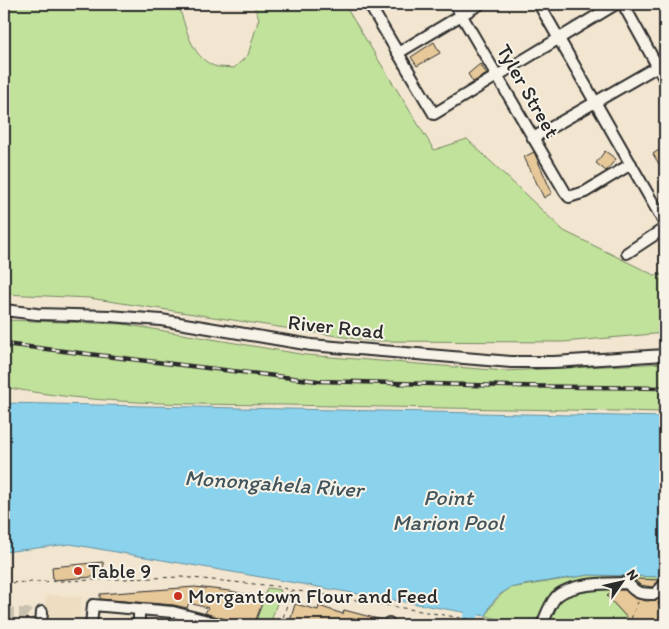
<svg xmlns="http://www.w3.org/2000/svg" width="669" height="629" viewBox="0 0 669 629" font-family="Itim,sans-serif">
<style>
.built{fill:#eeddc0}
.green{fill:#c1e29b;stroke:#768663}
.water{fill:#8bd3ed;stroke:#65909f}
.lines{fill:none;stroke-linecap:round;stroke-linejoin:round}
.river{stroke:#8bd3ed;stroke-width:14}
.building{fill:#e6c899;stroke:#2b2b2b}
.minor-tunnel{stroke:#cac1af;stroke-width:10;stroke-dasharray:10 5;stroke-linecap:butt}
.minor-casing{stroke:#2b2b2b;stroke-width:14}
.path{stroke:#2b2b2b;stroke-width:1;stroke-dasharray:4 4;stroke-linecap:butt}
.minor{stroke:#f7f3e8;stroke-width:10}
.rail-casing{stroke:#2b2b2b;stroke-width:4.5}
.rail{stroke:#f7f3e8;stroke-width:2.5;stroke-dasharray:8;stroke-linecap:butt}
.poi-dot{fill:#c8321e;stroke:#f7f3e8;stroke-width:2}
.labels{text-anchor:middle;stroke-width:4;stroke-linejoin:round;paint-order:stroke}
.street-label{font-size:21px;fill:#2b2b2b;stroke:#f7f3e8}
.poi-label{font-size:21px;fill:#2b2b2b;stroke:#f7f3e8;text-anchor:start}
.water-label{font-size:22px;font-style:italic;fill:#43555c;stroke:#f7f3e8}
</style>
<rect width="100%" height="100%" fill="#f2e6d0"/>
<filter id="ink" filterUnits="userSpaceOnUse"><feTurbulence type="fractalNoise" baseFrequency=".02" numOctaves="2"/><feDisplacementMap in="SourceGraphic" scale="10" xChannelSelector="R" yChannelSelector="G"/><feConvolveMatrix kernelMatrix="1 2 1 2 8 2 1 2 1" color-interpolation-filters="sRGB"/></filter>
<g filter="url(#ink)">
<polygon class="built" points="46,595 82,597 78,625 44,625"/>
<g class="green">
<path d="M 4,4 L 178,4 C 186,26 190,56 214,66 C 220,68 228,67 234,68 L 248,55 L 259,18 L 253,4 L 344,4 L 434,150 L 467,139 L 564,231 L 654,275 L 665,274 L 665,333 L 563,342 L 370,341 L 89,298 L 4,294 Z"/>
<path d="M 4,320 L 123,324 L 306,355 L 505,371 L 665,363 L 665,412 C 539,409 413,408 287,405 C 192,404 97,405 4,387 Z"/>
<path d="M 589,575 L 665,577 L 665,625 L 518,625 L 517,623 L 486,616 C 492,603 498,596 510,588 Z"/>
<polygon points="267,588 281,590 270,625 254,625"/>
</g>
<polygon class="water" points="4,403 665,417 665,577 589,575 529,584 510,588 499,595 491,604 486,616 70,544 4,552"/>
<g class="lines">
<polyline class="river" points="467,625 472,614 474,597"/>
</g>
<g class="building">
<polygon points="434,42 440,53 417,66 411,57"/>
<polygon points="480,64 487,74 473,82 468,74"/>
<polygon points="665,146 664,160 659,164 653,154"/>
<polygon points="605,151 616,159 606,171 596,163"/>
<polygon points="534,152 552,193 544,198 524,157"/>
<polygon points="103,562 104,576 53,580 52,567"/>
<polygon points="634,579 638,579 660,580 652,587 640,585"/>
<polygon points="195,587 230,591 264,598 254,625 228,621 205,613 208,608 189,603 187,608 174,605 100,599 100,594"/>
<polygon points="614,590 625,590 634,598 646,601 657,600 665,593 665,618 663,620 630,621 607,596"/>
<polygon points="295,604 318,610 319,606 343,614 344,610 382,620 381,625 289,625"/>
</g>
<g class="lines">
<polyline class="minor-tunnel" points="4,613 27,613 36,621"/>
<g class="minor-casing">
<g id="minor">
<polyline points="369,4 434,114 616,4"/>
<polyline points="455,4 565,192 569,197 585,192 631,164"/>
<polyline points="539,4 665,224"/>
<polyline points="623,4 665,80"/>
<polyline points="398,53 480,4"/>
<polyline points="533,138 665,62"/>
<polyline points="627,253 665,228"/>
<polyline points="4,310 37,314 110,316 161,320 311,345 511,362 554,362 665,355"/>
<polyline points="41,625 42,612"/>
<polyline points="91,625 93,605 173,612 223,625"/>
<polyline points="139,625 139,609"/>
<polyline points="389,625 389,623"/>
<path d="M 542,625 C 546,616 549,605 556,597 C 570,583 608,583 628,583 C 635,594 643,594 655,594 L 665,584"/>
</g>
</g>
<g class="path">
<polyline points="4,583 181,577 275,586 291,590 333,596 502,625"/>
<polyline points="658,602 663,620"/>
<polyline points="631,619 638,602"/>
<polyline points="281,625 291,591"/>
<polyline points="516,625 517,623"/>
<polyline points="567,625 630,621 665,620"/>
</g>
<use href="#minor" class="minor"/>
<g class="rail-casing">
<polyline id="rail" points="4,344 318,381 509,386 665,388"/>
</g>
<use href="#rail" class="rail"/>
</g>
</g>
<g class="poi-dot">
<circle cx="78" cy="571" r="5"/>
<circle cx="178" cy="596" r="5"/>
</g>
<g class="labels">
<g class="street-label">
<text transform="translate(528 91) rotate(60)" y="7">Tyler Street</text>
<text transform="translate(336 327) rotate(6)" y="7">River Road</text>
</g>
<g class="poi-label">
<text x="88" y="578">Table 9</text>
<text x="188" y="603">Morgantown Flour and Feed</text>
</g>
<g class="water-label">
<text transform="translate(274 483) rotate(4)" y="8">Monongahela River</text>
<text x="448" y="505">Point<tspan x="448" dy="25">Marion Pool</tspan></text>
</g>
</g>
<rect width="669" height="629" fill="none" stroke="#f7f3e8" stroke-width="20"/>
<rect x="10" y="10" width="649" height="609" fill="none" stroke="#2b2b2b" stroke-width="2" filter="url(#ink)"/>
<g transform="translate(622 582) rotate(56)" stroke="#f7f3e8" stroke-width="4" paint-order="stroke">
<path d="M0-4L9 19L0 12L-9 19Z" fill="#2b2b2b"/>
<text y="-8" font-size="14" font-weight="bold" text-anchor="middle" fill="#2b2b2b">N</text>
</g>
</svg>
